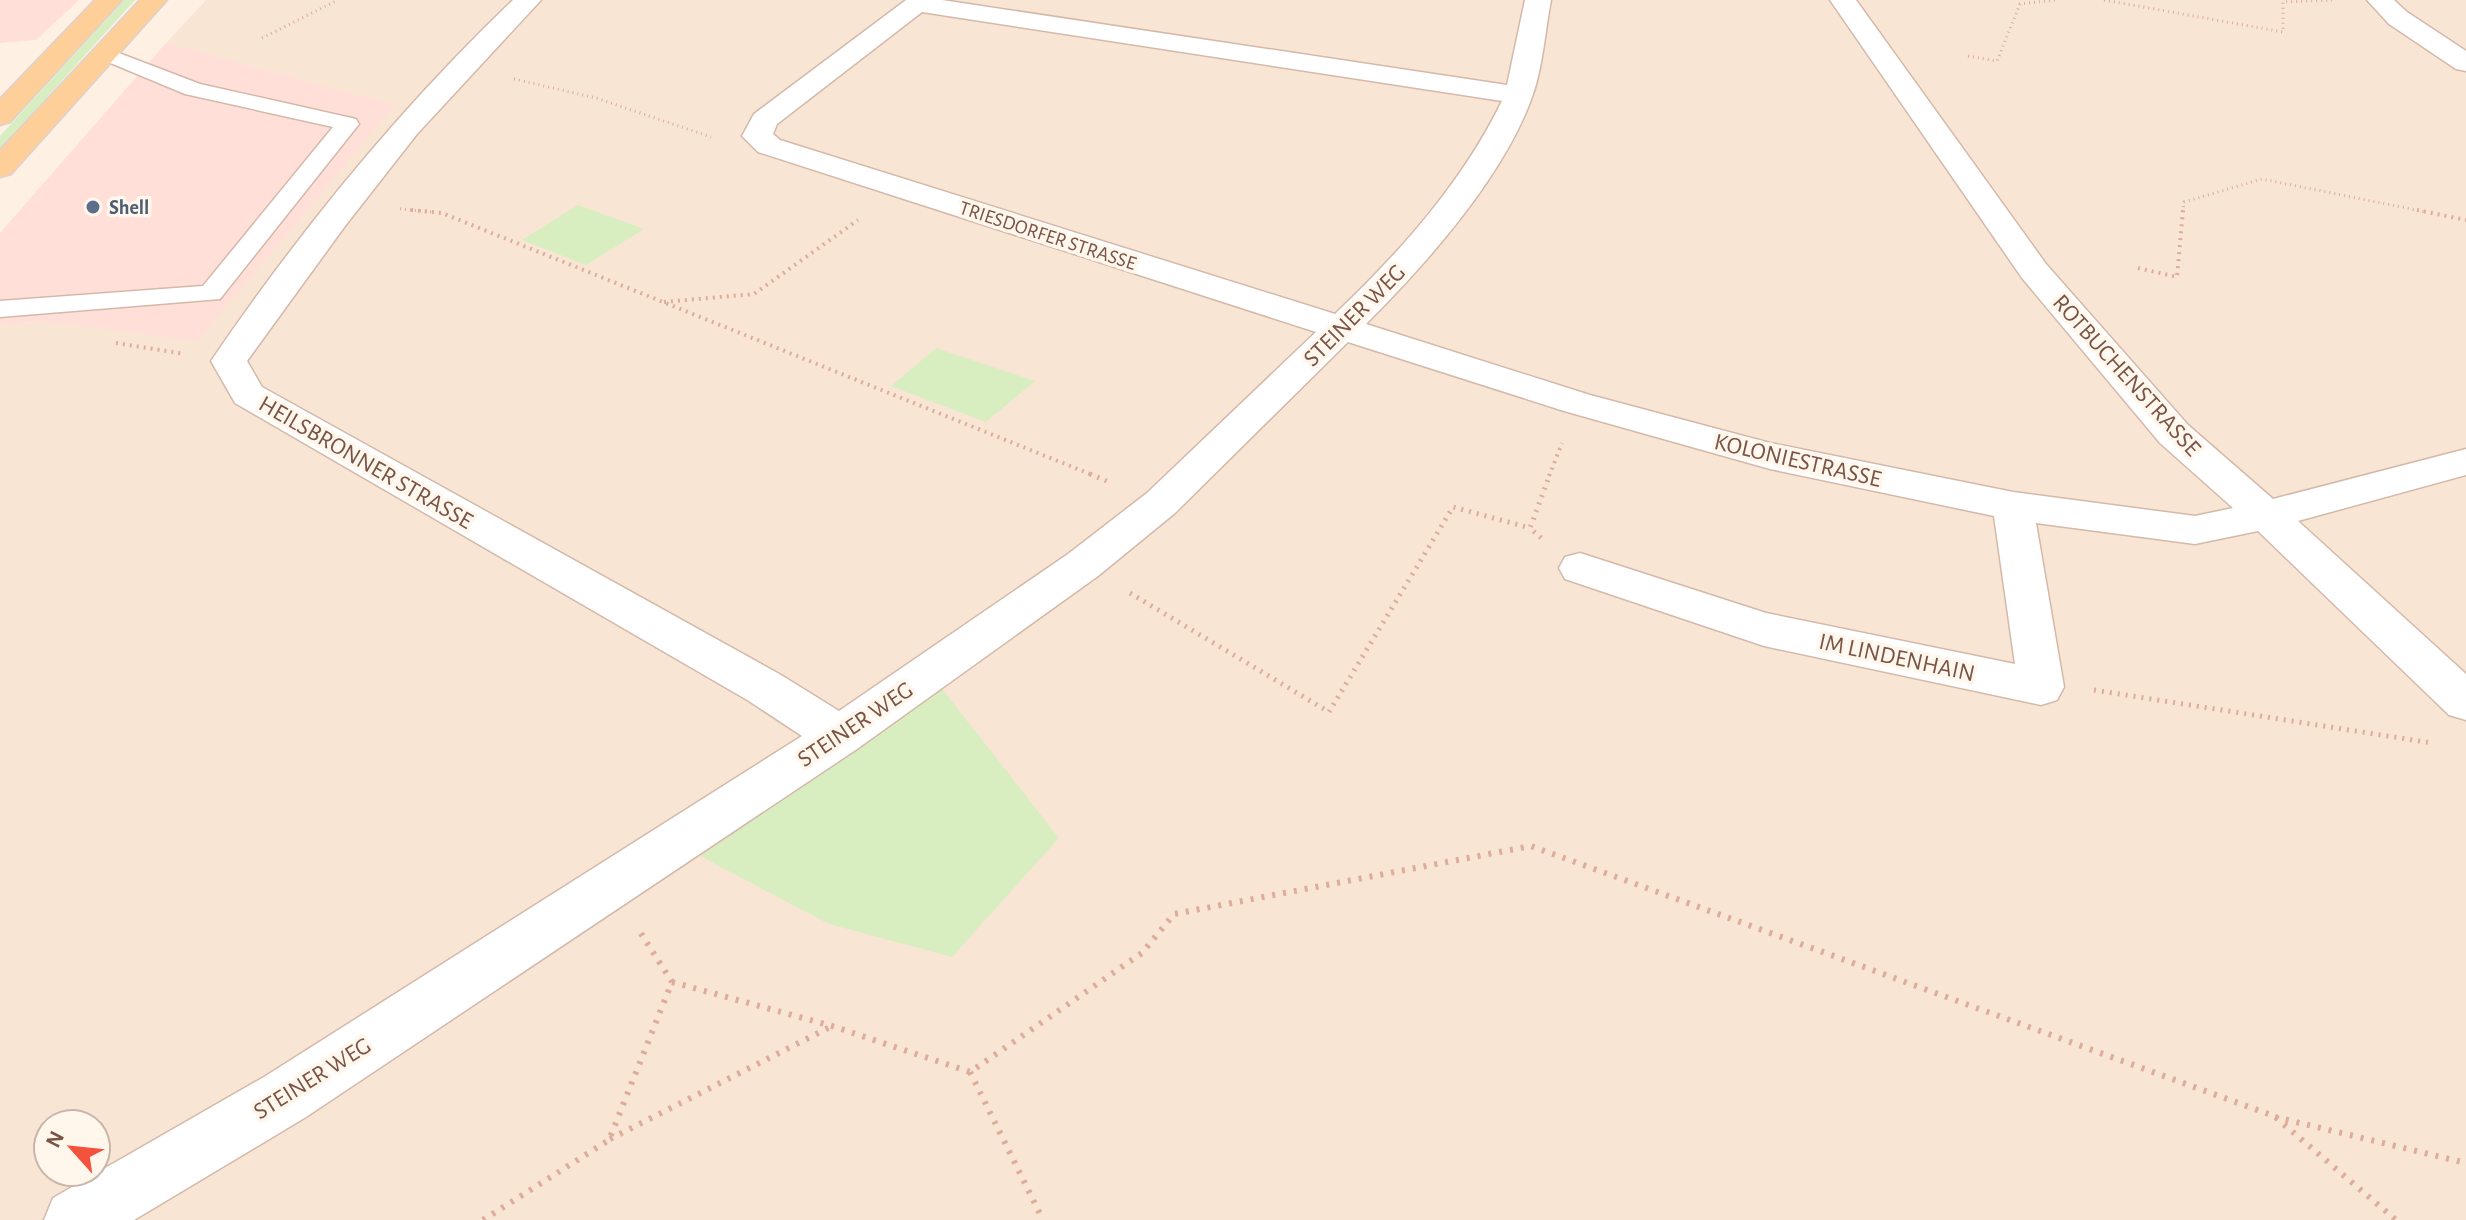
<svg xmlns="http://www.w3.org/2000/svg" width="2466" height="1220" viewBox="0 0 2466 1220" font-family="'Alegreya Sans',sans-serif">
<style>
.residential{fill:#f9e5d4;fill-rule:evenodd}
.commercial{fill:#ffdfd7}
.green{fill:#d8eec1}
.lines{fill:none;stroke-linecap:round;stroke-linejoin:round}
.service-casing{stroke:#d4b9ab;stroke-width:3}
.minor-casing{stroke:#d4b9ab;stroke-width:3}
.primary-casing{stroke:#dcd2cf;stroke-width:3}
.path-far3{stroke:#dcad9b;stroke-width:3;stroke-dasharray:1 4;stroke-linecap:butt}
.path-far2{stroke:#dcad9b;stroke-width:4;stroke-dasharray:2 5;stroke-linecap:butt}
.path-far1{stroke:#dcad9b;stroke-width:5;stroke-dasharray:2 6;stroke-linecap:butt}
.path{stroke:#dcad9b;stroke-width:6;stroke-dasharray:3 8;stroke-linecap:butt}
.service{fill:#fff;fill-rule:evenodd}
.minor{fill:#fff;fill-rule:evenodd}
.primary{fill:#ffcf9a;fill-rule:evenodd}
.service-dot{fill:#5c6f8a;stroke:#fff6ec;stroke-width:3}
.labels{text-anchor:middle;stroke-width:7;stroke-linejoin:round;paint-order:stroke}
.far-service-label{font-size:20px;font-weight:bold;fill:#4e5e75;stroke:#fff6ec;text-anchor:start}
.far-street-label{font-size:20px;fill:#7a5347;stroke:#fff6ec}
.street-label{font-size:24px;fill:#7a5347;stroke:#fff6ec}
</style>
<rect width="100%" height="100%" fill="#fef1e4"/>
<path class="residential" d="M 206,0 L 2466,0 L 2466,1220 L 0,1220 L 0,325 L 43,321 L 394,105 L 166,43 ZM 48,1124 L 96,1124 L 96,1172 L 48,1172 Z"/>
<g class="commercial">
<polygon points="0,0 79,0 36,40 0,43"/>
<polygon points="166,43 395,105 197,341 43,321 0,325 0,233"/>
</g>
<g class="green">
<polygon points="124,0 135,0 0,149 0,136"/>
<polygon points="578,205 644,229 586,265 522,240"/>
<polygon points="936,348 1035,381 986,422 891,386"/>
<polygon points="940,686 1059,838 952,957 829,924 700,856"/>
</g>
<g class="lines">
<g class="service-casing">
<polygon id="service" points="103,47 200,84 356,119 359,124 220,299 0,317 0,301 203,286 333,127 185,94 96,57 93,53 96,49"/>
</g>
<g class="minor-casing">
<g id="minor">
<path d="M 513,0 L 541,0 L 417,134 L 345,226 L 247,361 L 262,387 L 781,675 L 839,711 L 1068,554 L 1147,493 L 1316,332 L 758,152 L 742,136 L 754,114 L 906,0 L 942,0 L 1507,85 L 1525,0 L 1551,0 C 1545,31 1543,67 1532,97 C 1503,178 1426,264 1366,324 L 1590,395 L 1770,443 L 2013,492 L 2195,516 L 2233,508 L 2160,443 L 2022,278 L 1830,0 L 1856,0 L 2046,264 L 2188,425 L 2273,499 L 2466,449 L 2466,475 L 2298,521 L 2466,674 L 2466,720 L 2449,715 L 2258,531 L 2195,544 L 2036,523 L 2064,687 L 2057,700 L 2041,705 L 1764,646 L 1565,579 L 1559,568 L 1565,557 L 1580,553 L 1766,613 L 2015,664 L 1994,516 L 1770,469 L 1564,411 L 1348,342 L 1175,513 L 1098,576 L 857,749 L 306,1117 L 134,1220 L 44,1220 L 53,1198 L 264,1077 L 802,736 L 749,701 L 235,403 L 211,361 C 299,232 400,108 513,0 ZM 922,12 L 1502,101 C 1462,183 1401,251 1335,314 L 780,140 L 773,134 L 777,124 Z"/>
<polygon points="2367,0 2394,0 2407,12 2466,51 2466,71 2456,69 2389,24"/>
</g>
</g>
<g class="primary-casing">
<g id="primary">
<polygon points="95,0 122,0 10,122 0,125 0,99"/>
<polygon points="140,0 167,0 11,174 0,177 0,150"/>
</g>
</g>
<g class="path-far3">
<polyline points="2104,0 2283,32 2283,2 2334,0"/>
<polyline points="262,38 338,0"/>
<polyline points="1968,56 1997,61 2020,4 2055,0"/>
<polyline points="514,79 596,98 711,137"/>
<polyline points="400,209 432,212"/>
<polyline points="2183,212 2184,202 2262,179 2426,212"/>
</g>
<g class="path-far2">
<polyline points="411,210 442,213 1095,476"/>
<polyline points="2417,210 2466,220"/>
<polyline points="2138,268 2177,277 2183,210"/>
<polyline points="664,302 754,294 858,220"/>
<polyline points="116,343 185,354"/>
<polyline points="1549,476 1562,443"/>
</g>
<g class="path-far1">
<polyline points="1090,474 1109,482"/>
<polyline points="1541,538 1530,528 1550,474"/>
<polyline points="1130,593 1329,712 1453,507 1530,528"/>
<polyline points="2094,690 2432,743"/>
</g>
<g class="path">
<polyline points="672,982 832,1026 970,1072 1142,953 1174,914 1531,846 2274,1116 2396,1220"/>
<polyline points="970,1072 1043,1220"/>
<polyline points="2275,1117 2466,1163"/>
<polyline points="610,1139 832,1026"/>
<polyline points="483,1220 609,1140 672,982 640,932"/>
</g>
<use href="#service" class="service"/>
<use href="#minor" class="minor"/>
<use href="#primary" class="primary"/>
</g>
<circle class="service-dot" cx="93" cy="207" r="8"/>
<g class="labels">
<g class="far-service-label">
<text x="109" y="214">Shell</text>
</g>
<g class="far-street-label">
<text transform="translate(1048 235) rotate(18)" y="7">TRIESDORFER STRASSE</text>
</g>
<g class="street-label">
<text transform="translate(1354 315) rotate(-45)" y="8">STEINER WEG</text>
<text transform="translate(2127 375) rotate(48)" y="8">ROTBUCHENSTRASSE</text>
<text transform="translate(1798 460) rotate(13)" y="8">KOLONIESTRASSE</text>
<text transform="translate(366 462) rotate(30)" y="8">HEILSBRONNER STRASSE</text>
<text transform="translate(1897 657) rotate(12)" y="8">IM LINDENHAIN</text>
<text transform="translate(855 724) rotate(-34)" y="8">STEINER WEG</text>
<text transform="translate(312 1078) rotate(-32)" y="8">STEINER WEG</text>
</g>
</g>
<g transform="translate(72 1148) rotate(297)"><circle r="38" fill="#fff6ec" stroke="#cab5aa" stroke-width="2"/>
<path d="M0-6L14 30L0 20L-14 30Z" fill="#f4523d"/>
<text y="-12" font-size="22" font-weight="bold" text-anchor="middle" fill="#7a5347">N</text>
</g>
</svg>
